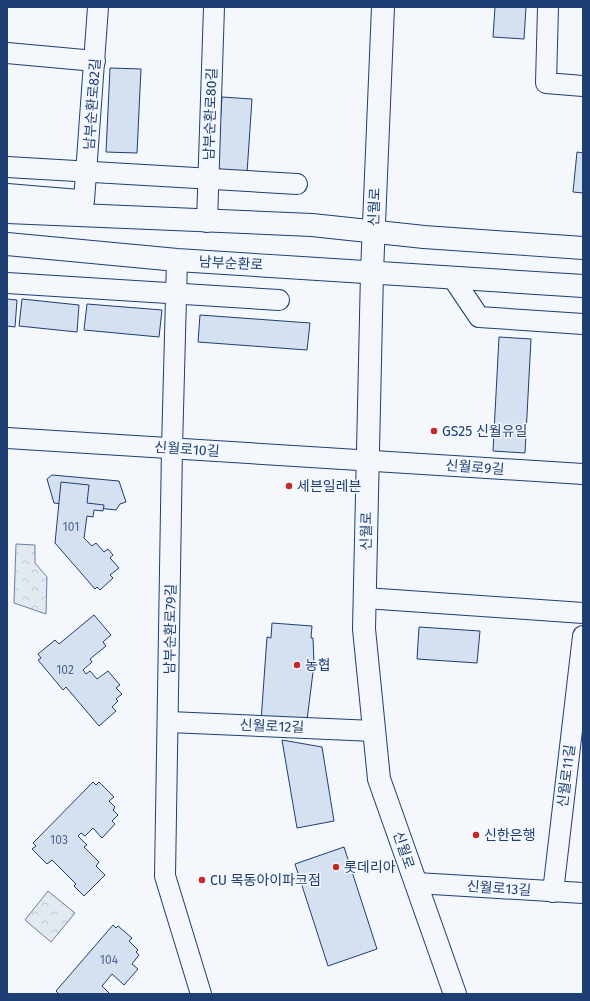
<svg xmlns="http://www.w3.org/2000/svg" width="590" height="1001" viewBox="0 0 590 1001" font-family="'Fira Sans','Noto Sans KR',sans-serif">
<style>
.park{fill:url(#park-crowns);stroke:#687fa3}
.building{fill:#d5e0f0;stroke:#1d3f73}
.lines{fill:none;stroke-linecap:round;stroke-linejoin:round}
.minor-casing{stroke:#1d3f73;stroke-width:22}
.major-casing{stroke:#1d3f73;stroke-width:24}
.minor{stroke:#f4f7fb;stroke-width:20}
.major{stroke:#f4f7fb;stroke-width:22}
.poi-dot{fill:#c62828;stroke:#f4f7fb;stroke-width:1.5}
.labels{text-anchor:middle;stroke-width:3;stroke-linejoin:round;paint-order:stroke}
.number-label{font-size:12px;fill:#4b6792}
.street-label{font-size:14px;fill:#1d3f73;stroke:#f4f7fb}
.poi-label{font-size:14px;fill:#1d3f73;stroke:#f4f7fb;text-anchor:start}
</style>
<defs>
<pattern id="park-crowns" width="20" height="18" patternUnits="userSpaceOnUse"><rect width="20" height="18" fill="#e3e9f0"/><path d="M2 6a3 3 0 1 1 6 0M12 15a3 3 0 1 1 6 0" fill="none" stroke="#c2c9d1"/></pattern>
</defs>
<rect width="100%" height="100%" fill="#f4f7fb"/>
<g class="park">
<polygon points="16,544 35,545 35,563 47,577 46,614 14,603"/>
<polygon points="48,891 75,913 51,942 25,920"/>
</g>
<g class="building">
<polygon points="495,7 526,7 524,39 493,37"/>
<polygon points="110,68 141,69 137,153 106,152"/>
<polygon points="222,97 252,99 247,173 217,171"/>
<polygon points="577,152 583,153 583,193 573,192"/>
<polygon points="7,299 17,300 15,327 7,326"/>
<polygon points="22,299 79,305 77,332 19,326"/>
<polygon points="87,304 162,310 159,337 84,330"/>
<polygon points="200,315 310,323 307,350 198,342"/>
<polygon points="499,337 531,339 525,453 493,451"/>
<polygon points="52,475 119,481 126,502 120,504 116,510 54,503 47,479"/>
<polygon points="61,482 89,485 87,503 104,505 103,511 94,510 93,517 87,516 84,538 92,546 96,543 104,552 108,549 113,555 110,558 119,568 110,575 113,578 100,590 97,587 95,589 55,543"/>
<polygon points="94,615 111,635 103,642 106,646 90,659 92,662 83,670 86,674 90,671 97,679 108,671 120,685 116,688 122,694 116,699 118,701 112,707 116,711 99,726 66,687 63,690 38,660 41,658 38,654 55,640 59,644"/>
<polygon points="272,623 312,626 311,638 313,638 314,664 307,720 261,721 267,637 271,638"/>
<polygon points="419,627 480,631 477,663 417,659"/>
<polygon points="282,740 322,747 334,821 297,828"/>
<polygon points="93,782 96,785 99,782 114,797 109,801 115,807 113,810 118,815 112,821 115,824 102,838 93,828 85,836 81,833 78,836 87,845 84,847 99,862 96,866 105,875 84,896 74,886 76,884 52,860 47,864 32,849 36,846 33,843"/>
<polygon points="344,847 377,949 328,966 295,864"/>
<polygon points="113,925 116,928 118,926 132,938 129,941 138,950 136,952 139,955 132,964 138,969 124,985 112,974 102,986 110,994 59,994 56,991"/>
</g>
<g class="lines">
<g class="minor-casing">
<g id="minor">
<polyline points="548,7 546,83 583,86"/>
<polyline points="7,53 95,61"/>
<polyline points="7,167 297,184"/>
<polyline points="84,201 98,7"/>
<polyline points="207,222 214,7"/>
<polyline points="177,260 172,448 165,876 201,994"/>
<polyline points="452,277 479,317 583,324"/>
<polyline points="7,283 279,300"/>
<polyline points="7,438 583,474"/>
<polyline points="365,598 583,613"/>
<polyline points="169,722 374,731"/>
<polyline points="416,883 583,893"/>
<polyline points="553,892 583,636"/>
</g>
</g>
<g class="major-casing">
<g id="major">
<polyline points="383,7 372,272 364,629 379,779 455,994"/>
<polyline points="7,195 79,201"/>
<polyline points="7,212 312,225 424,237 583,248"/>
<polyline points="7,244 177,260 583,286"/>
</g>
</g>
<use href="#minor" class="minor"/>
<use href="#major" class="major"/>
</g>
<g class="poi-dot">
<circle cx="434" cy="431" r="4"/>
<circle cx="289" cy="486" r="4"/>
<circle cx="297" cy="665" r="4"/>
<circle cx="476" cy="835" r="4"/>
<circle cx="336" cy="867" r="4"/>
<circle cx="202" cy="880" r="4"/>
</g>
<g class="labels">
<g class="number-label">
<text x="71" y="531">101</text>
<text x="65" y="674">102</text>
<text x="59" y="844">103</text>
<text x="109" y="964">104</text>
</g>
<g class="street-label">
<text transform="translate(92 104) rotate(-86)" y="5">남부순환로82길</text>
<text transform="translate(210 114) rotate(-88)" y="5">남부순환로80길</text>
<text transform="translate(374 207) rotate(-88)" y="5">신월로</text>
<text transform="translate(231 263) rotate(3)" y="5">남부순환로</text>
<text transform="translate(187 449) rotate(4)" y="5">신월로10길</text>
<text transform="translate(475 467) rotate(4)" y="5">신월로9길</text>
<text transform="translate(366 531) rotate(-89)" y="5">신월로</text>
<text transform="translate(170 629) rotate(-89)" y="5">남부순환로79길</text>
<text transform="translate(272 726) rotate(2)" y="5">신월로12길</text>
<text transform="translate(566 776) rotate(-83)" y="5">신월로11길</text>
<text transform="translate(404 850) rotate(71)" y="5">신월로</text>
<text transform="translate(499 888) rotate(4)" y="5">신월로13길</text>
</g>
<g class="poi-label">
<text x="442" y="436">GS25 신월유일</text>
<text x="297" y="491">세븐일레븐</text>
<text x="305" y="670">농협</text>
<text x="484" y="840">신한은행</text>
<text x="344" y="872">롯데리아</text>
<text x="210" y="885">CU 목동아이파크점</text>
</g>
</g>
<rect width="590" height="1001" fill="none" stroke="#1d3f73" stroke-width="16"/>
</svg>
